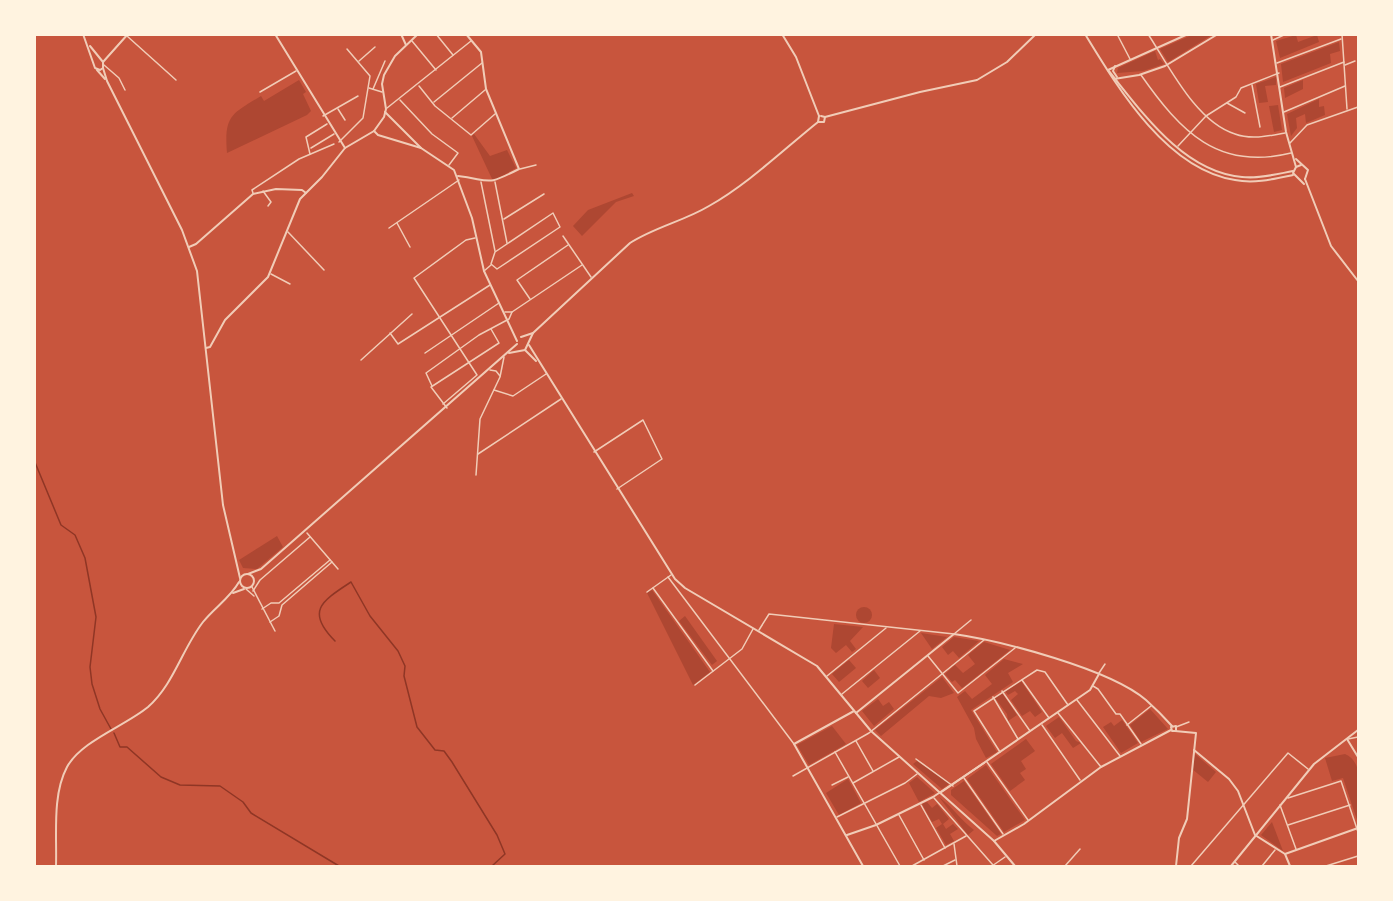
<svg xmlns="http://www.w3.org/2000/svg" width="1393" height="901" viewBox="0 0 1393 901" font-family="'Work Sans',sans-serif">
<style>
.green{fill:#ae4732}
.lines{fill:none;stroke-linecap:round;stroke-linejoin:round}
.stream{stroke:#8f3625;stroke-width:1.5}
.pedestrian{stroke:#f1ccb7;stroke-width:1.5}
.minor{stroke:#f1ccb7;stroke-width:1.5}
.tertiary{stroke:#f1ccb7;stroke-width:2}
</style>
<rect width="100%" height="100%" fill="#c8553d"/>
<g class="green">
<polygon points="1194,34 1212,35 1168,62 1160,49"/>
<polygon points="1296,35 1298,42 1317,35 1319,42 1280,58 1276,41"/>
<polygon points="1339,42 1340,51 1330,54 1331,63 1283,82 1281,64"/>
<polygon points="1155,51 1158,60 1160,59 1164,64 1143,71 1117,73 1118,68"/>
<polygon points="1276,77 1276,85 1265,86 1268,102 1259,103 1256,84"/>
<path d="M 299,80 L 306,92 L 303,94 L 311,111 L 307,115 L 227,153 C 224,116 231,114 261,96 L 264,101 Z"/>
<polygon points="1303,80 1303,89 1285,98 1284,88"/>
<polygon points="1319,99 1319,107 1324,106 1325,115 1306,123 1305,114 1296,118 1297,128 1291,136 1287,114"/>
<polygon points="1278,105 1282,130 1274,132 1269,106"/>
<polygon points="474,134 490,156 507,150 516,168 493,181 472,136"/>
<polygon points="632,193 634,196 616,202 582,236 573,226 588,210"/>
<polygon points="277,536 283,547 257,569 243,568 239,560"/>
<polygon points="652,590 710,672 693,685 647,593"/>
<circle cx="864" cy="615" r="8"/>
<polygon points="685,616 717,661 712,665 679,621"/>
<polygon points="834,624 863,627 850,641 856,649 852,652 846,645 836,653 831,648"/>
<polygon points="921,633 947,637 932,649"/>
<polygon points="954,637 979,641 959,658 953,651 948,655 942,647"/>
<polygon points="984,642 1010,650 962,688 955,680 952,682 945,674 955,665 963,673 975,664 968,655"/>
<polygon points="1004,659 1023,664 1008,673 1013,682 971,710 997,752 986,758 976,739 974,728 957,697 965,691 972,699 992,684 985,675"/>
<polygon points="849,660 856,668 839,682 832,674"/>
<polygon points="874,670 880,678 868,688 862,681"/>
<polygon points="942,677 954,693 941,698 929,696 881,736 875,730"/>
<polygon points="1021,681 1042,712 1035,717 1030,711 1022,716 1011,700 1018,694 1015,691 1008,695 1005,691"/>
<polygon points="1002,693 1017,715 1008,721 1007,714 995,698"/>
<polygon points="878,699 883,706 889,702 894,709 874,726 862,711"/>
<polygon points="1150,709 1168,729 1141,742 1130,725"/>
<polygon points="1059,717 1076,741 1081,743 1073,748 1062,733 1055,738 1046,726"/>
<polygon points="1122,720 1138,743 1121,753 1103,727 1111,722 1114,726"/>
<polygon points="832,726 846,744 809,765 797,745"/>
<polygon points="1026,739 1035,751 1021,761 1026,769 1020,773 1025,780 1010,791 991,764"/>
<polygon points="1195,754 1216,772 1208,782 1192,769"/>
<path d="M 1345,754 C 1367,763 1359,803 1358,823 L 1343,778 L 1332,781 L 1325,758 Z"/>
<polygon points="917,761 950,783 942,789 913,764"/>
<polygon points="986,765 1025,820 1004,832 967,779"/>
<polygon points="917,777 935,793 919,802 909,783"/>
<polygon points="848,779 861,803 839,815 826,793"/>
<polygon points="964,781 1001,834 997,836 951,795 951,790"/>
<path d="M 939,797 C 952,806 961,821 974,830 L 968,835 Z"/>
<polygon points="927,802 932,808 937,804 949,819 943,824 946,829 953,824 958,829 950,834 954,841 946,845 936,828 942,824 939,819 932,822 922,804"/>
<polygon points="1272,822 1283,851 1261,835"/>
</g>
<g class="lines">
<g class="stream">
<polyline points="34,460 61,525 75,535 85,558 96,617 90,667 92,684 100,709 111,729"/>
<path d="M 335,641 C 305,611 322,601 351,582 L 370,616 L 398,651 L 405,666 L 404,676 L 417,727 L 435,750 L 444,751 L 452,762 L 497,835 L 505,854 L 492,866"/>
<polyline points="114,733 120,747 127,747 161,777 180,785 220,786 243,802 251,813 339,866"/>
</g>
<polyline class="pedestrian" points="993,697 1018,739"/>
<g class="minor">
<polyline points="436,34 453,55"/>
<polyline points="1117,34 1130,59"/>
<path d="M 1148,34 C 1169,66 1196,122 1235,134 C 1251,140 1269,136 1285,133"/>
<polyline points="1342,34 1347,109"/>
<polyline points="127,36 176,80"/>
<polyline points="1273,40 1286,34"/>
<polyline points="412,41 436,70"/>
<polyline points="359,61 375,47"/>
<polyline points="1277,63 1341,39"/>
<polyline points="104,65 119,78 125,90"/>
<polyline points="1345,65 1355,61"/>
<path d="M 1141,75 C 1181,132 1218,171 1291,153"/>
<polyline points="1252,85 1260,127"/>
<polyline points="419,86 435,106 471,135 495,114"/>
<polyline points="1280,87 1344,62"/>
<polyline points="369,88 382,92"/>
<polyline points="373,89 385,61"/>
<polyline points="260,92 296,71"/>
<polyline points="400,100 432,134 458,153 449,165"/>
<polyline points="434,102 482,63"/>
<polyline points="1227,103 1245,113"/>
<polyline points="387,108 471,41"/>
<polyline points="338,109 345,120"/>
<polyline points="1284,112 1345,86"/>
<polyline points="323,116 358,96"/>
<polyline points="452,118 485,90"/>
<polyline points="339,142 363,118 370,76 347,49"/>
<polyline points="1290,143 1307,125 1358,107"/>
<polyline points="1178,146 1206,116 1236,97 1241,88 1279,73"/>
<polyline points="311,148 334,134"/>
<polyline points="310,154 306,137 327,124"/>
<polyline points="520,169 536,165"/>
<polyline points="481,182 495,251"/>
<polyline points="495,182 507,243"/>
<polyline points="263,191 271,202 268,206"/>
<polyline points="253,193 252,190 299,159 334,144"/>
<polygon points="553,213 560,227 497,269 491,264 495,252"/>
<polyline points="504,219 544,194"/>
<polyline points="397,223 410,247"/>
<polyline points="389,228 459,180"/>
<polyline points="288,232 324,270"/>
<polyline points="563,236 591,277"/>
<polyline points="484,271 491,265"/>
<polyline points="271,274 290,284"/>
<polyline points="530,299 517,280 568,245"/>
<polyline points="505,312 512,312 582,265"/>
<polyline points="390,333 398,344 490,285"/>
<polyline points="425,353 499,303"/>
<polyline points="361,360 412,314"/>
<polyline points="490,370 496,371 500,376"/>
<polyline points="432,386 426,373 479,335 509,319 512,312"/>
<polyline points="494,390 513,396 546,374"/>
<polyline points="443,404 477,375 414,278 466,240 475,238"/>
<polyline points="447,408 431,387 499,343 491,329"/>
<polyline points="594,452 643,420 662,459 617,489"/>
<polyline points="478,454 561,399"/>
<polyline points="476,475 480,419 500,377 504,357"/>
<polyline points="307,533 338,569"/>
<polyline points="668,577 794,744"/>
<polyline points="252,587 275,631"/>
<polyline points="653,588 713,671"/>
<polyline points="246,589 254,596"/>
<polyline points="253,591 260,580 310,537"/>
<polyline points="647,592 671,575"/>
<polyline points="262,609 271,603 279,603 330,560"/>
<polyline points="270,622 279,616 282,605 332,562"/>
<polyline points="759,630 769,614 954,634 971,620"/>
<polyline points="928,656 958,693 1015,648"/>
<polyline points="1099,673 1105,664"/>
<polyline points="827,676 886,628"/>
<polyline points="1022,680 1049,718"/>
<polyline points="695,685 742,649 753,629"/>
<polyline points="1093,686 1098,689 1116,714 1120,714 1141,744"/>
<polyline points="1002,691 1030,731"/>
<polyline points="842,694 920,631"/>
<polyline points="1077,700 1120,756"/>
<polyline points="1058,713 1101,767"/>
<polyline points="1042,725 1080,780"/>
<polyline points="1127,725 1151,706"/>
<polyline points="1176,727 1189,722"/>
<polyline points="1348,739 1358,737"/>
<polyline points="856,741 873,771"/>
<polyline points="835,752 900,866"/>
<polyline points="1000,752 974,711 1037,670 1045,672 1068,705"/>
<polyline points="916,759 953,786"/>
<polyline points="987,762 1028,820"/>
<polyline points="793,776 869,733 984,640"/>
<polyline points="964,778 1003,834"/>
<polyline points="853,783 899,757"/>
<polyline points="832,785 848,777"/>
<polyline points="934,798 993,865"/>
<polyline points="1288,798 1341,781 1358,832"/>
<polyline points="921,805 945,848"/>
<polyline points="1280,805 1296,849"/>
<polyline points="899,815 924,860"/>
<polyline points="837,817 905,783 917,774"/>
<polyline points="1288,825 1350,805"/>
<polyline points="954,844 957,866"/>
<polyline points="1235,862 1239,866"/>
<polyline points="912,866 966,836"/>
<polyline points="943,866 955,860"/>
<polyline points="992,866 1005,857"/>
<polyline points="1065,866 1080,849"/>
<polyline points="1191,866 1288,753 1308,769"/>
<polyline points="1262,866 1275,850"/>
<polyline points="1326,866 1358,856"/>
</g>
<g class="tertiary">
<polyline points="83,34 95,68 100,70 103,68 103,62 128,34"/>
<polyline points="275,34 345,148"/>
<polyline points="401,34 406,45"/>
<polyline points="782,34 796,57 819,116"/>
<path d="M 1085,34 C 1118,88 1166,169 1235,180 C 1254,184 1274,179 1293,175"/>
<polyline points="1271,34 1286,132 1296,167"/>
<polyline points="90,46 103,62"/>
<polyline points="1115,66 1113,71 1117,77"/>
<polyline points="103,68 107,81 182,230 197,271 223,505 240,578"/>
<polyline points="97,70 105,79"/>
<path d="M 1108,70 C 1142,112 1183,172 1242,177 C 1259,179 1277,174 1293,171"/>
<polyline points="1108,70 1188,34"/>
<polyline points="1114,79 1139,75 1165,66 1218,34"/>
<polyline points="385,112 421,148"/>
<polyline points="821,116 825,117 920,92 977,80 1007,62 1036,34"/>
<polyline points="818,122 824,122 825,117"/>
<polyline points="374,131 378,135 421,148 454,170 472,218 484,271 517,341"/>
<polyline points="1296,159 1308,170 1305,179"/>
<polyline points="1301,165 1296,167 1293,173 1304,184"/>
<path d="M 458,176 C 492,180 484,187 519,169 L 486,89 L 481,52 L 466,34"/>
<polyline points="1305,179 1331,246 1358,281"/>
<polyline points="189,247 196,244 253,194 276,189 302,190 306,193"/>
<path d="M 521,337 L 533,333 L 630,243 C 655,227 684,221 709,206 C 748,184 783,150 818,122 L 819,116"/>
<polyline points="529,345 675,579 685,588 817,666 871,731 994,841 1015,866"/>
<polyline points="206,348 210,347 225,320 268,277 300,199 322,177 345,148 374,131 384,117 386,109 382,84 384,75 395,56 418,34"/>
<polyline points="525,350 536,361"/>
<polyline points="525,350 533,333"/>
<polyline points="509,353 525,350"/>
<circle cx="247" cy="581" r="7"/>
<polyline points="248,574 261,569 517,344"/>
<polyline points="233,593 244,589"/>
<polyline points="854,711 794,744 863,866"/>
<path d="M 856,713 L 954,634 C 1002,641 1110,669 1146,700 C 1155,708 1164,717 1172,726"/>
<polygon points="1176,726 1176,731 1172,731 1171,727"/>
<polyline points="1175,731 1196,733 1187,819 1179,838 1176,866"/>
<polyline points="1347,739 1358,757"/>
<polyline points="1194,750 1229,779 1238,791 1255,835 1285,854 1290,866"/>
<polyline points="940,793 1090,690 1099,674"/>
<polyline points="847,835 876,825 933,797 984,763"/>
<polyline points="994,841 1024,824 1101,767 1171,730"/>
<polyline points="1285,854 1358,828"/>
<path d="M 56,866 C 57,835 52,795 67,767 C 81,741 125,726 148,707 C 174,684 182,649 203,622 C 214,608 230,598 239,582"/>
<polyline points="1231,866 1314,764 1358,730"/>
</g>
</g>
<rect width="1393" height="901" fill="none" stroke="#fff3e0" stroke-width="72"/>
</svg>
